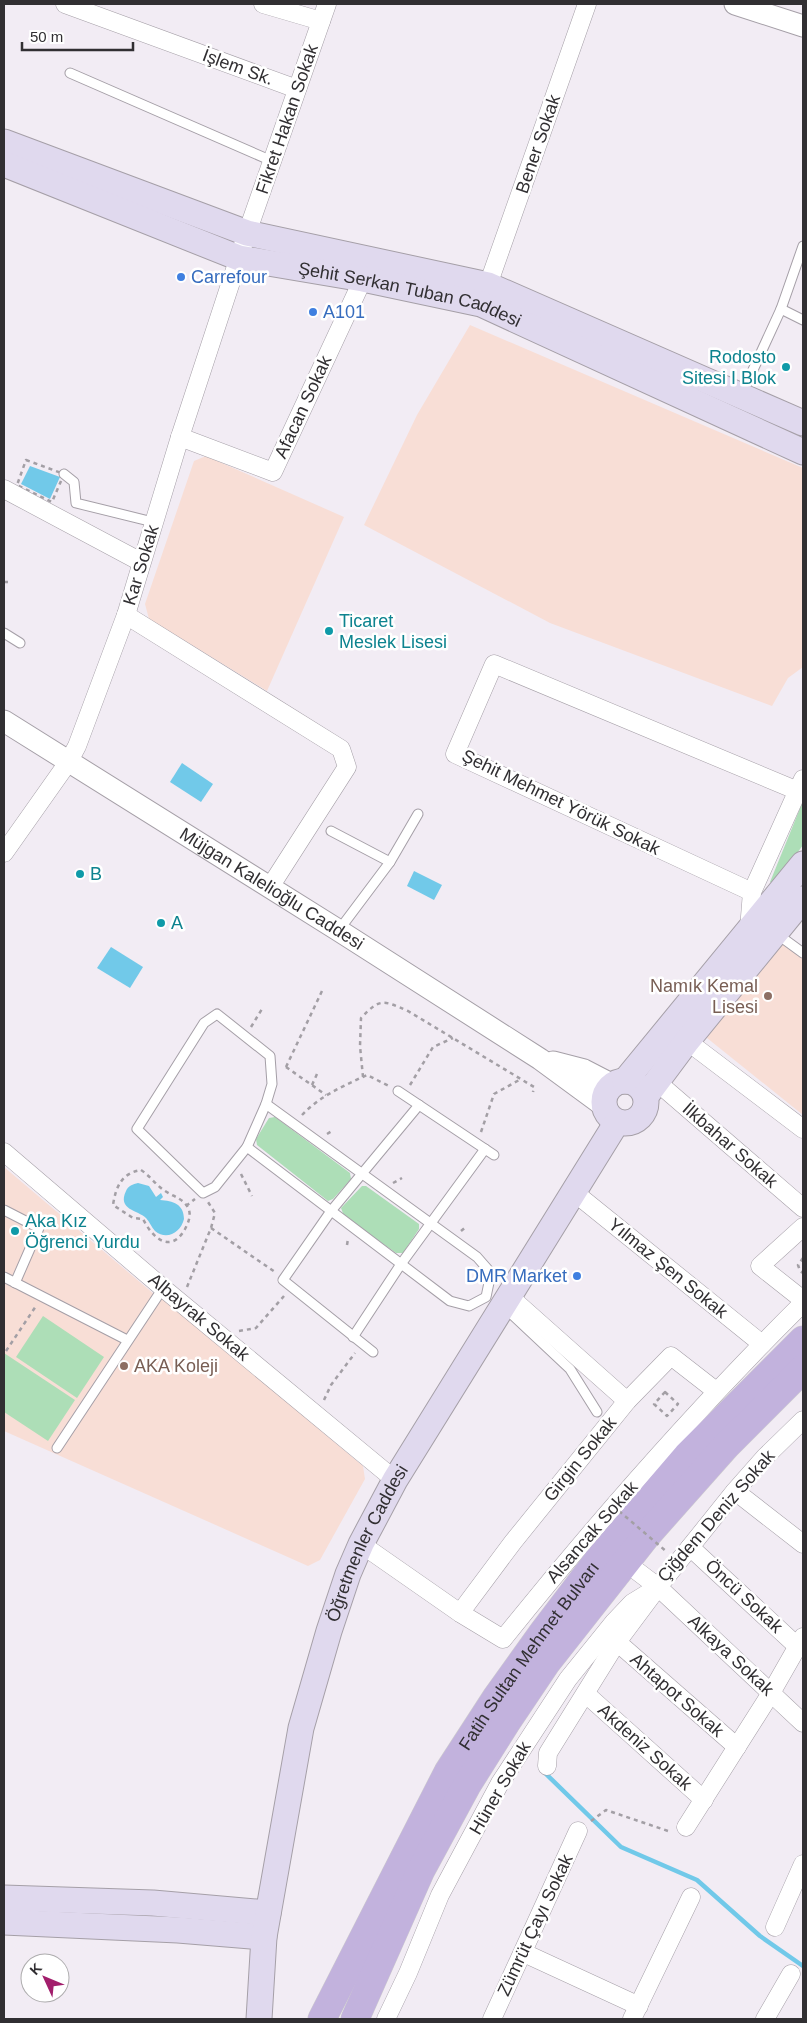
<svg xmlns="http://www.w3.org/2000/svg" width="807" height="2023" viewBox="0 0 807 2023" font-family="Arial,sans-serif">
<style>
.education{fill:#f8ded6}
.green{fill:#addeb7}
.water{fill:#71c9e9}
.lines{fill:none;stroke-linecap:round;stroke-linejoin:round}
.stream{stroke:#71c9e9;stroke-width:4.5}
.service-casing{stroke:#a59fa7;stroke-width:11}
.minor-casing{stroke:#a59fa7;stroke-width:19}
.tertiary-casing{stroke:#a59fa7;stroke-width:23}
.secondary-casing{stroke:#a59fa7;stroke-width:27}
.primary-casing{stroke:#cecdce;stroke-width:29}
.path{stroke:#a39fa5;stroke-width:2.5;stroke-dasharray:4 4;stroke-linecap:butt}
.service{stroke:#fff;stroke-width:9}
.minor{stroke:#fff;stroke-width:18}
.tertiary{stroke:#fff;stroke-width:21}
.secondary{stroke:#e0d9ee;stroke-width:25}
.primary{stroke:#c2b2dd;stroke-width:28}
.path-bridge{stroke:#a39fa5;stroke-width:2.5;stroke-dasharray:4 4;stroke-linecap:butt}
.shop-dot{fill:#3f7fe0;stroke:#fff;stroke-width:2}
.culture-dot{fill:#0f9aa8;stroke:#fff;stroke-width:2}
.education-dot{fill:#8d6e63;stroke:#fff;stroke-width:2}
.labels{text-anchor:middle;stroke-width:5;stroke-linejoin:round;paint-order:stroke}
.street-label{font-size:18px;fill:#312f32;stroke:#fff}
.shop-label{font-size:18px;fill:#366cbe;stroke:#fff;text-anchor:start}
.culture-label{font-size:18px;fill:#0d838f;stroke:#fff;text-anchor:start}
.education-label{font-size:18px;fill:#785e54;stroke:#fff;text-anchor:end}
</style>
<rect width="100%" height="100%" fill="#f2ecf4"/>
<g class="education">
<polygon points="470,325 803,468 803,667 788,678 772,706 550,623 364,525 417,415"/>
<polygon points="206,456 344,517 267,691 149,619 145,604 194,461"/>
<polygon points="777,940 803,957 803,1115 702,1034"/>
<polygon points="4,1167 154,1294 166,1300 363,1466 365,1479 320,1560 308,1566 4,1431"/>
</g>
<g class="green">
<polygon points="803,801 803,845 774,885 770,882"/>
<polygon points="275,1117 350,1173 351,1179 333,1199 328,1201 257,1145 256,1139 269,1118"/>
<polygon points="362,1186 366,1186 419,1224 419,1229 403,1253 396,1253 344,1216 341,1208"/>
<polygon points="43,1316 104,1357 77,1398 16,1357"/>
<polygon points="4,1353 75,1400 48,1441 4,1412"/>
</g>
<g class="water">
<polygon points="30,466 60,477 50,499 21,484"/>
<polygon points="182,763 213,784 201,802 170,782"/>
<polygon points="414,871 442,885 434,900 407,886"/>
<polygon points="111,947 143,967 130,988 97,968"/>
<path d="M 138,1183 L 149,1186 L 156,1197 L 161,1193 L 163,1197 L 160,1200 C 173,1201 184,1204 184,1219 C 181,1232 167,1241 155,1231 C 151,1227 150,1222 146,1218 C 138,1210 117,1210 126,1191 C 128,1186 133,1184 138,1183 Z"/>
</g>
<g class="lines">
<polyline class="stream" points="544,1772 621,1847 697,1880 760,1936 803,1966"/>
<g class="service-casing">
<g id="service">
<polyline points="70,73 272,161"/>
<polyline points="781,309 803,320"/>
<polyline points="741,396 781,309 803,246"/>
<polyline points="64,474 74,482 76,503 153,522"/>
<polyline points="4,633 20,643"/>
<polyline points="331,831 390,862"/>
<polyline points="339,930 390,862 418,814"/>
<polyline points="777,934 803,953"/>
<polygon points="217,1014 270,1056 272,1084 266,1104 247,1147 215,1187 203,1193 137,1129 204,1023"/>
<polyline points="398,1091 494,1155"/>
<polyline points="247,1147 450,1301 469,1306 486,1297 491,1273 477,1257 266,1104"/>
<polyline points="4,1210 39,1228 15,1283"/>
<polyline points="4,1277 127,1340"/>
<polyline points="504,1307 570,1369 597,1412"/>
<polyline points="353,1337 401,1264 485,1149"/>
<polyline points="373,1352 283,1280 331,1211 419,1105"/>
<polyline points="57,1448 163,1288"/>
</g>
</g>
<g class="minor-casing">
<g id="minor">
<polyline points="65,4 297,89"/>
<polyline points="263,4 321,21"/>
<polyline points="488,285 587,4"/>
<polyline points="180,437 273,472 363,279"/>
<polyline points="4,489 141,562"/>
<polyline points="126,615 341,749 347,767 270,887"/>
<polyline points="4,853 69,761 77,746 126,615 180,437 247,233 327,4"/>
<polyline points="752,892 455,754 494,664 798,791"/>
<polyline points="749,929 752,892 803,779"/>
<polyline points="687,1041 803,1129"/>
<polyline points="657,1082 803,1208"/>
<polyline points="4,1152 163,1288 395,1480"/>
<polyline points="575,1193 762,1344"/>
<polyline points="803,1227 760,1266 803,1300"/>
<polyline points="510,1297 627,1401"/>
<polyline points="735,1491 803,1544"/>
<path d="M 361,1544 L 460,1613 L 503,1639 C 597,1522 696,1409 803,1303"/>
<polyline points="690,1547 797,1646"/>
<polyline points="625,1562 658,1587 803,1723"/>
<polyline points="460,1613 513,1542 627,1401 671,1356 716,1391"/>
<polyline points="617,1642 737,1747"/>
<polyline points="586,1694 704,1800"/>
<polyline points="547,1766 548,1753 617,1642 658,1587 735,1491 765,1457 803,1420"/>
<polyline points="686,1827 771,1693 803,1637"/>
<polyline points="775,1927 803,1864"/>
<polyline points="524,1953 639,2006"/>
<polyline points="386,2019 408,1973 440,1895 500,1783 568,1679 614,1622 632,1603 658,1587"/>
<polyline points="492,2019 578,1831"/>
<polyline points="632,2019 691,1897"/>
<polyline points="765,2019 791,1974"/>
</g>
</g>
<g class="tertiary-casing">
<g id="tertiary">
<polyline points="735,4 803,26"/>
<path id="s1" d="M 4,721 L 338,930 L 540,1059 L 604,1106"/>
<polyline points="553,1062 584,1070 613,1085"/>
</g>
</g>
<g class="secondary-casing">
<g id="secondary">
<polyline points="4,142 247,233 488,285 803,423"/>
<path id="s2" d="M 4,164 L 239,258 L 363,279 L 481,304 L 803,452"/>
<circle cx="625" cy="1102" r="21"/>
<polyline points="625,1081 803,864"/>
<polyline points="646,1096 687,1041 803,899"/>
<polyline points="4,1898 153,1903 268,1913"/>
<polyline points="4,1922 178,1930 264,1937"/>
<path id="s3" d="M 259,2019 L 264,1937 L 301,1728 L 329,1631 L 348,1574 L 361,1544 L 395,1480 L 617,1122"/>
</g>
</g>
<g class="primary-casing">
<g id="primary">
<path id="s4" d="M 322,2019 L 448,1772 L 496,1698 L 544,1631 L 598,1560 L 687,1456 L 803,1340"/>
<polyline points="355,2019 421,1870 467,1785 506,1723 547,1662 647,1535 726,1446 803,1369"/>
</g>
</g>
<g class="path">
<polygon points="26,460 64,474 52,502 17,485"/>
<polyline points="4,582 12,582"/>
<polyline points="251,1027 262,1009"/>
<polyline points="286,1067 322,991"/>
<polyline points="286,1067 326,1095"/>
<path d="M 363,1077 L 360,1046 L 361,1018 C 380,998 383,1000 408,1011 L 534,1087 L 533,1092"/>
<polyline points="312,1085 317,1074"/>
<polyline points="410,1085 433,1047 453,1038"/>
<path d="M 302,1115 C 320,1096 343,1086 367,1075 L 389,1086"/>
<polyline points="481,1132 494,1094 521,1079"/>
<polyline points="327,1134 332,1131"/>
<path d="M 141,1170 C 150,1176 156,1185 165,1191 C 174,1197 185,1199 189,1210 C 191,1217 188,1223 185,1229 C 171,1254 153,1239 143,1219 L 133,1218 L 113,1205 C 116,1186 122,1173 141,1170 Z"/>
<polyline points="241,1174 252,1196"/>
<polyline points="393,1183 402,1178"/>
<polyline points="186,1206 195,1199"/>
<polyline points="211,1228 275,1272"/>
<polyline points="461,1231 467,1226"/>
<polyline points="347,1245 348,1239"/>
<polyline points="803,1258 798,1265 800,1271 803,1273"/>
<polyline points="187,1287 211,1228 215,1213 208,1202"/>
<polyline points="239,1331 256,1328 284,1296"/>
<polyline points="6,1351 36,1306"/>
<polygon points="665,1392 678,1404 667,1416 654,1404"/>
<polyline points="324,1400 331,1385 355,1353"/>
<polyline points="591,1821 606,1810 671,1832"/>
</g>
<use href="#service" class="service"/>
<use href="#minor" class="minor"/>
<use href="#tertiary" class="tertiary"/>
<use href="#secondary" class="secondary"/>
<use href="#primary" class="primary"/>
<polyline class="path-bridge" points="619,1511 667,1552"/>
</g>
<g class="shop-dot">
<circle cx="181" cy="277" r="5"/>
<circle cx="313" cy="312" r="5"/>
<circle cx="577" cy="1276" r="5"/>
</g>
<g class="culture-dot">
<circle cx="786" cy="367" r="5"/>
<circle cx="329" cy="631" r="5"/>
<circle cx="80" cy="874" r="5"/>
<circle cx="161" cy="923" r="5"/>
<circle cx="15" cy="1231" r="5"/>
</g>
<g class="education-dot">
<circle cx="768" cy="996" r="5"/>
<circle cx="124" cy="1366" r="5"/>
</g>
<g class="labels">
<g class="street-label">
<text transform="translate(238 67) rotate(20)" y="6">İşlem Sk.</text>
<text transform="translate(287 119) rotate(-71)" y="6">Fikret Hakan Sokak</text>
<text transform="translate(538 144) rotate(-71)" y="6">Bener Sokak</text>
<text dy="6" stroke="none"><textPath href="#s2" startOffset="428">Şehit Serkan Tuban Caddesi</textPath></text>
<text transform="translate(303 407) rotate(-65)" y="6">Afacan Sokak</text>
<text transform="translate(141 565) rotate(-73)" y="6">Kar Sokak</text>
<text transform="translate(561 802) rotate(26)" y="6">Şehit Mehmet Yörük Sokak</text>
<text dy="6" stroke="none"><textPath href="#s1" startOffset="316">Müjgan Kalelioğlu Caddesi</textPath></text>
<text transform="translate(730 1145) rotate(41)" y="6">İlkbahar Sokak</text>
<text transform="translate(668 1268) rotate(39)" y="6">Yılmaz Şen Sokak</text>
<text transform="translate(199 1317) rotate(40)" y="6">Albayrak Sokak</text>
<text transform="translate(580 1459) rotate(-51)" y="6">Girgin Sokak</text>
<text transform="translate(716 1516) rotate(-49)" y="6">Çiğdem Deniz Sokak</text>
<text transform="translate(592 1532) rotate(-49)" y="6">Alsancak Sokak</text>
<text dy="6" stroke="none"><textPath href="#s3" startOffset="491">Öğretmenler Caddesi</textPath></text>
<text transform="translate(744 1596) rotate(43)" y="6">Öncü Sokak</text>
<text transform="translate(731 1655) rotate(43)" y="6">Alkaya Sokak</text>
<text dy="6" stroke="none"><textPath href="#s4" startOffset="419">Fatih Sultan Mehmet Bulvarı</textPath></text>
<text transform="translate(677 1695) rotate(41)" y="6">Ahtapot Sokak</text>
<text transform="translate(645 1747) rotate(42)" y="6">Akdeniz Sokak</text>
<text transform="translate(500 1788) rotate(-60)" y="6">Hüner Sokak</text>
<text transform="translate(535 1925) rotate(-65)" y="6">Zümrüt Çayı Sokak</text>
</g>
<g class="shop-label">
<text x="191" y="283">Carrefour</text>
<text x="323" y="318">A101</text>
<text x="567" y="1282" text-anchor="end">DMR Market</text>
</g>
<g class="culture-label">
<text x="776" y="363" text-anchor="end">Rodosto<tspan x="776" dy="21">Sitesi I Blok</tspan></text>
<text x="339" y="627">Ticaret<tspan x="339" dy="21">Meslek Lisesi</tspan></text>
<text x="90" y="880">B</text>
<text x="171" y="929">A</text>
<text x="25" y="1227">Aka Kız<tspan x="25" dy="21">Öğrenci Yurdu</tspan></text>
</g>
<g class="education-label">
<text x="758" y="992">Namık Kemal<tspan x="758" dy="21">Lisesi</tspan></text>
<text x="134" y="1372" text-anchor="start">AKA Koleji</text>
</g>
</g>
<rect width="807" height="2023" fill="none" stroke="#312f32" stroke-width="10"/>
<g transform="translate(45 1978) rotate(314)"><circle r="24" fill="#ffffff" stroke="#adacad"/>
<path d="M0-4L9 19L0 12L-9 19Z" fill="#a21e6c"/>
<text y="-8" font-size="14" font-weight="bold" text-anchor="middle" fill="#312f32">K</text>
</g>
<path d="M22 42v8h111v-8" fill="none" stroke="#312f32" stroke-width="2.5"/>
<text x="30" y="42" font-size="15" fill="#312f32" stroke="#ffffff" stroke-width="4" paint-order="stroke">50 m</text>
</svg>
